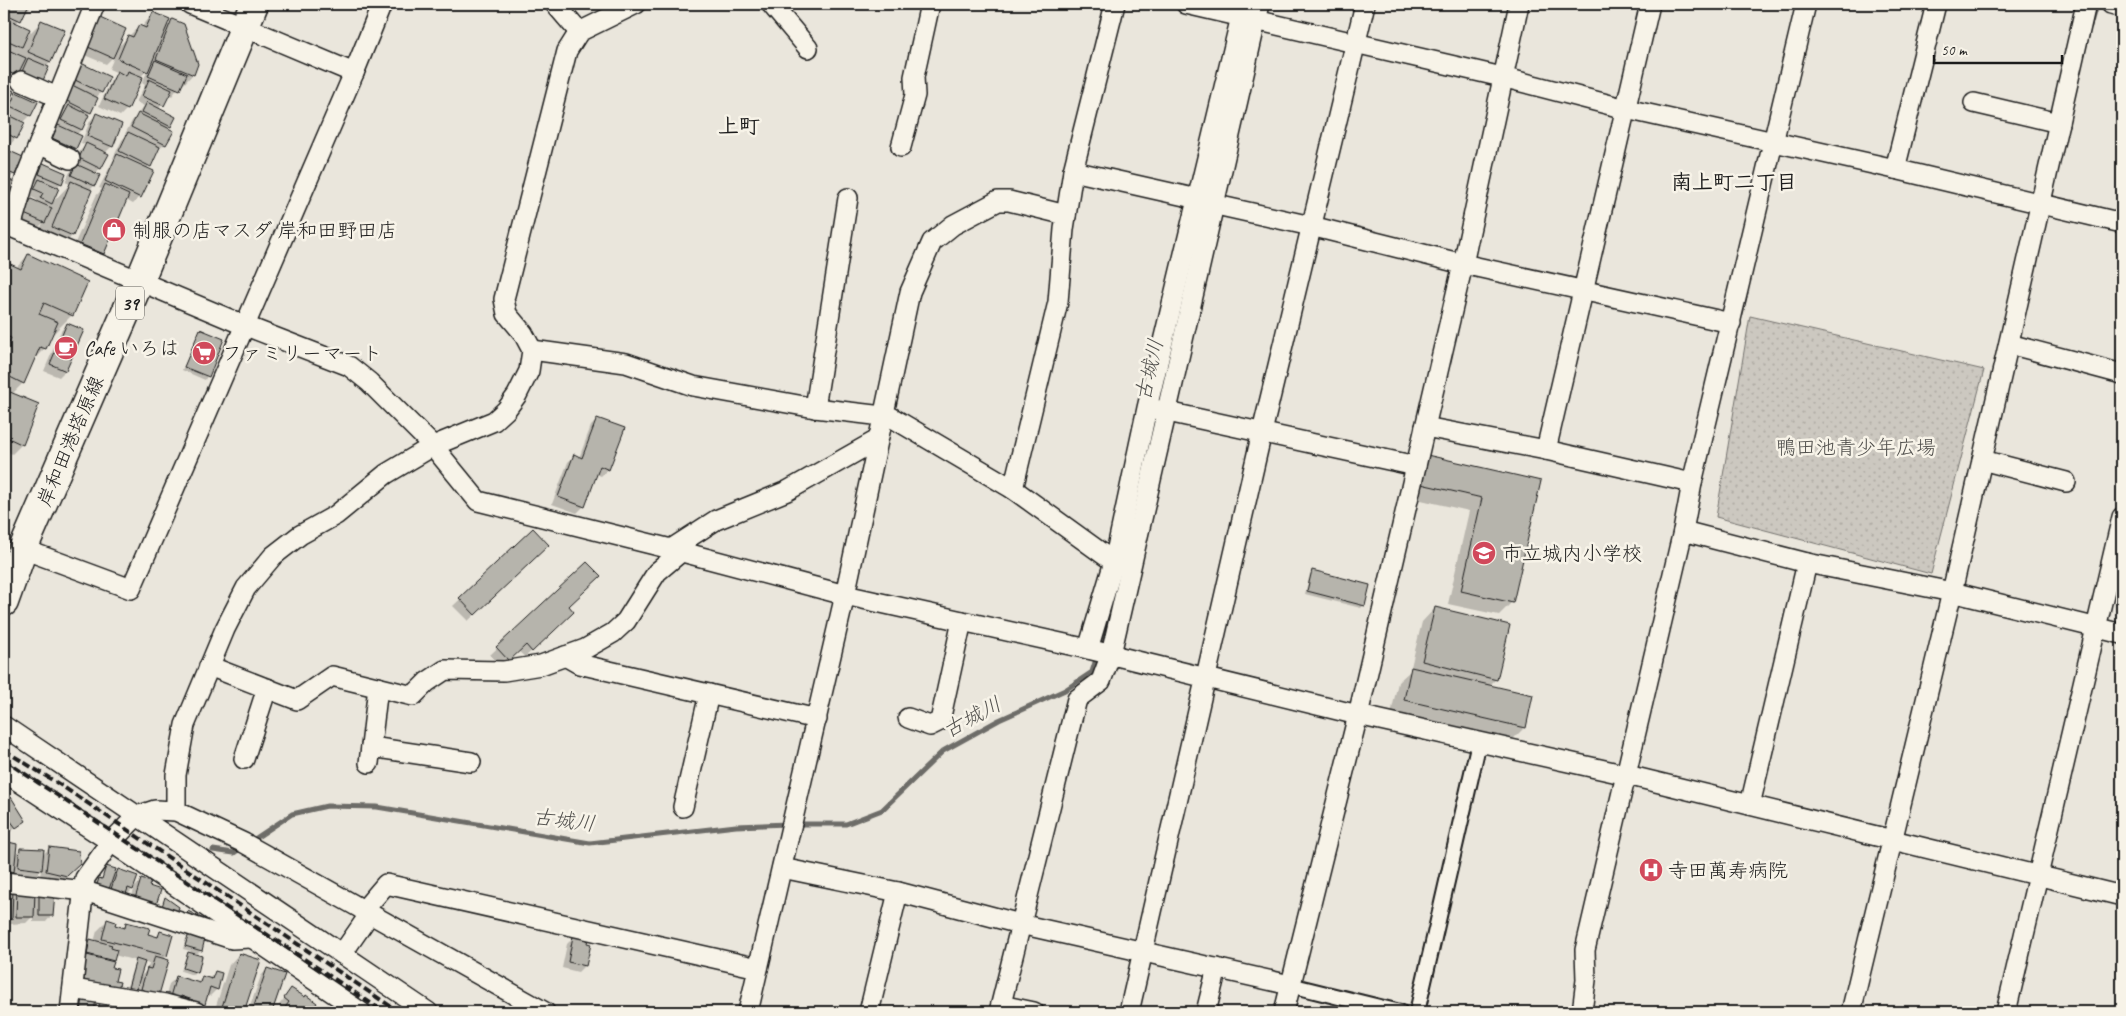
<svg xmlns="http://www.w3.org/2000/svg" width="2126" height="1016" viewBox="0 0 2126 1016" font-family="Caveat,'Klee One',sans-serif">
<style>
.grass{fill:url(#grass-dots);stroke:#74726e}
.shadow{fill:#0003;fill-rule:evenodd}
.lines{fill:none;stroke-linecap:round;stroke-linejoin:round}
.stream{stroke:#6d6c68;stroke-width:5}
.building{fill:#b6b4ac;stroke:#1c1c1c}
.pedestrian-casing{stroke:#1c1c1c;stroke-width:18}
.minor-casing{stroke:#1c1c1c;stroke-width:22}
.primary-casing{stroke:#1c1c1c;stroke-width:31}
.pedestrian{stroke:#f7f3e8;stroke-width:14}
.minor{stroke:#f7f3e8;stroke-width:19}
.primary{stroke:#f7f3e8;stroke-width:28}
.rail{stroke:#1c1c1c;stroke-width:4;stroke-dasharray:8 4;stroke-linecap:butt}
.labels{text-anchor:middle;stroke-width:5;stroke-linejoin:round;paint-order:stroke}
.shield{fill:#f7f3e8;stroke:#5e5c59;stroke-width:1}
.shield-label{font-size:19px;font-weight:bold;fill:#1c1c1c}
.poi-label{font-size:20px;fill:#1c1c1c;stroke:#f7f3e8;text-anchor:start}
.street-label{font-size:20px;fill:#1c1c1c;stroke:#f7f3e8}
.park-label{font-size:20px;fill:#51504d;stroke:#f7f3e8}
.neighbourhood-label{font-size:21px;font-weight:bold;fill:#1c1c1c;stroke:#f7f3e8}
.water-label{font-size:21px;font-style:italic;fill:#52514e;stroke:#f7f3e8}
</style>
<defs>
<pattern id="grass-dots" width="8" height="8" patternUnits="userSpaceOnUse" patternTransform="scale(1.25)"><rect width="8" height="8" fill="#ccc8c0"/><path d="M2 2h.1M6 6h.1" fill="none" stroke="#afaba4" stroke-width="1.8" stroke-linecap="round"/></pattern>
</defs>
<rect width="100%" height="100%" fill="#eae6dc"/>
<filter id="ink" filterUnits="userSpaceOnUse"><feTurbulence type="fractalNoise" baseFrequency=".02" numOctaves="2"/><feDisplacementMap in="SourceGraphic" scale="10" xChannelSelector="R" yChannelSelector="G"/><feConvolveMatrix kernelMatrix="1 2 1 2 8 2 1 2 1" color-interpolation-filters="sRGB"/></filter>
<g filter="url(#ink)">
<polygon class="grass" points="1750,316 1984,370 1931,574 1716,517"/>
<g class="shadow">
<polygon points="4,4 33,4 26,12 24,11 16,24 25,38 41,22 50,62 46,66 18,74 10,82 4,80 4,53 7,50 4,48"/>
<polygon points="153,13 166,27 172,21 193,74 183,85 181,84 172,96 168,94 159,109 170,126 167,129 165,144 158,150 147,169 140,197 133,204 126,200 103,254 92,264 70,254 96,196 102,189 99,188 114,159 113,158 122,140 127,135 125,134 132,121 144,106 136,102 145,85 142,83 148,70 140,77 127,109 120,116 99,106 111,80 118,73 109,69 115,55 106,64 82,54 94,25 101,19 116,49 139,26 142,27"/>
<polygon points="74,71 101,92 96,98 81,130 76,135 80,136 75,148 68,155 47,145 65,110 59,107"/>
<polygon points="4,87 12,91 7,102 17,93 30,115 22,123 16,138 10,145 4,142 4,118 7,115 4,113 9,102 4,107"/>
<polygon points="96,115 112,146 105,153 100,168 95,174 94,186 90,190 72,236 52,256 33,247 43,223 37,229 18,221 24,207 31,200 36,202 37,200 29,196 37,183 33,181 37,171 44,164 61,183 56,188 52,203 70,184 65,182 70,172 76,166 73,165 80,151 86,145 81,143 90,121"/>
<polygon points="5,150 21,158 14,174 8,180 14,183 4,205"/>
<polygon points="28,255 72,315 52,335 45,348 33,360 23,383 12,394 22,444 12,454 4,450 4,262 16,268"/>
<polygon points="67,324 65,371 59,377 44,371 61,331"/>
<polygon points="200,331 223,340 205,380 182,370"/>
<polygon points="597,420 608,469 601,476 596,474 584,506 577,513 552,504 568,462 574,456 579,458 591,426"/>
<polygon points="1428,457 1539,482 1512,602 1499,615 1448,604 1469,511 1408,497"/>
<polygon points="533,530 548,545 468,621 453,606"/>
<polygon points="587,563 567,606 573,612 525,657 518,651 501,667 490,655"/>
<polygon points="1313,571 1364,605 1361,608 1305,594 1310,574"/>
<polygon points="1435,608 1496,679 1489,686 1525,727 1511,741 1391,714 1398,682 1410,671 1422,622"/>
<polygon points="11,798 17,827 9,833 4,827 4,804"/>
<polygon points="4,842 16,845 15,855 20,849 43,855 49,848 79,864 60,882 40,878 41,870 35,876 11,873 7,878 4,877"/>
<polygon points="107,867 112,877 118,871 132,890 126,896 93,891 96,882 101,879"/>
<polygon points="142,880 148,887 128,908 135,887"/>
<polygon points="4,889 11,896 18,890 33,898 39,892 52,915 46,922 33,922 33,916 26,923 10,924 10,919 4,926"/>
<path d="M 107,921 L 114,926 L 122,928 L 127,923 L 147,935 L 156,937 L 160,933 L 166,956 L 163,959 L 158,994 L 135,996 L 138,987 L 132,992 L 126,990 L 134,964 L 137,961 L 114,955 L 110,963 L 111,968 L 114,981 L 118,983 L 74,985 L 84,947 L 91,941 L 94,942 L 97,931 ZM 143,962 L 149,964 L 147,970 L 138,979 Z"/>
<polygon points="189,935 201,950 196,955 196,972 193,975 181,971 186,956 191,951 183,949 186,938"/>
<polygon points="574,937 585,965 578,972 562,968 567,944"/>
<polygon points="239,954 259,961 243,1012 214,1012 229,965"/>
<polygon points="267,969 284,975 271,1012 248,1012 261,976"/>
<polygon points="215,973 217,989 210,996 207,995 203,1007 164,1004 169,984 176,978 196,984 203,977 208,979"/>
<polygon points="291,990 316,1003 309,1012 281,1012 284,1009 279,1005"/>
<polygon points="84,998 93,1009 100,1002 144,1011 144,1012 79,1012 81,1001"/>
</g>
<g class="lines">
<g class="stream">
<polyline points="2090,26 2096,5"/>
<polyline points="1149,441 1182,301"/>
<polyline points="1100,648 1112,600"/>
<polyline points="796,824 846,824 882,810 943,751 999,720 1065,690 1092,672 1097,656"/>
<polyline points="250,842 292,814 327,806 377,807 590,843 736,826 787,824"/>
<polyline points="213,850 234,853 242,847"/>
</g>
</g>
<g class="building">
<polygon points="4,4 23,4 28,6 21,21 4,13"/>
<polygon points="153,12 170,19 148,72 118,59 128,35 133,37 139,25 146,28"/>
<polygon points="4,17 30,29 22,47 4,39"/>
<polygon points="100,17 126,29 113,58 88,47"/>
<polygon points="172,19 184,24 198,64 194,75 156,59"/>
<polygon points="41,20 65,30 51,62 28,52"/>
<polygon points="6,49 26,58 17,76 4,70 4,54"/>
<polygon points="28,58 49,67 41,85 20,76"/>
<polygon points="155,60 187,74 180,90 148,76"/>
<polygon points="81,63 110,77 102,93 73,79"/>
<polygon points="117,71 126,76 128,71 143,77 128,110 104,99"/>
<polygon points="149,79 172,90 164,106 142,96"/>
<polygon points="72,85 98,98 91,113 65,100"/>
<polygon points="4,86 14,91 7,106 4,104"/>
<polygon points="16,92 38,102 31,116 10,106"/>
<polygon points="147,102 176,117 171,127 142,112"/>
<polygon points="69,105 89,115 82,130 61,120"/>
<polygon points="96,113 122,124 113,147 87,136"/>
<polygon points="138,113 174,131 166,145 131,127"/>
<polygon points="7,114 25,123 17,139 4,132 4,120"/>
<polygon points="58,125 82,136 76,149 52,138"/>
<polygon points="128,132 160,147 151,167 119,151"/>
<polygon points="86,143 109,154 101,169 79,158"/>
<polygon points="5,149 23,157 15,175 4,170"/>
<polygon points="117,154 154,171 141,198 105,181"/>
<polygon points="43,163 66,173 62,184 39,174"/>
<polygon points="76,164 100,175 95,186 71,175"/>
<polygon points="4,177 16,183 4,208"/>
<polygon points="39,179 59,188 52,204 40,198 43,193 34,189"/>
<polygon points="71,181 92,190 73,236 52,227"/>
<polygon points="105,184 129,195 104,254 80,244"/>
<polygon points="31,199 52,208 45,223 24,214"/>
<polygon points="28,254 88,282 73,316 44,303 39,314 58,322 46,349 40,347 24,384 4,374 4,353 11,338 4,335 4,261 21,269"/>
<polygon points="67,323 84,330 66,371 50,364"/>
<polygon points="200,329 224,339 209,377 184,367"/>
<polygon points="10,392 39,404 23,445 4,436 4,408"/>
<polygon points="597,418 625,428 609,470 600,466 585,507 558,497 574,454 582,458"/>
<polygon points="1427,455 1541,481 1513,603 1461,591 1482,498 1421,484"/>
<polygon points="533,528 549,545 475,615 459,598"/>
<polygon points="587,562 601,576 569,606 574,612 532,652 526,645 509,661 496,647"/>
<polygon points="1312,570 1370,585 1365,606 1307,591"/>
<polygon points="1435,607 1510,625 1497,680 1422,661"/>
<polygon points="1411,667 1533,695 1526,728 1404,700"/>
<polygon points="11,797 26,821 16,828 4,812 4,802"/>
<polygon points="4,841 17,844 14,872 4,869"/>
<polygon points="49,847 79,851 80,864 67,876 46,871"/>
<polygon points="20,848 44,849 42,870 18,867"/>
<polygon points="106,866 116,869 108,892 96,888 99,878 102,879"/>
<polygon points="118,869 138,876 133,890 128,888 126,894 111,889"/>
<polygon points="141,879 151,882 149,886 161,890 155,908 134,902"/>
<polygon points="4,888 13,888 12,919 4,920"/>
<polygon points="17,888 35,891 34,917 16,917"/>
<polygon points="39,891 55,893 53,916 39,916"/>
<polygon points="165,897 179,907 176,916 161,910"/>
<polygon points="188,911 207,921 185,919"/>
<polygon points="107,919 116,922 115,925 125,928 126,922 150,928 148,934 158,937 160,931 173,935 167,956 102,939"/>
<polygon points="189,933 205,938 202,951 185,946"/>
<polygon points="573,936 588,939 587,943 591,944 586,966 568,962"/>
<polygon points="90,939 112,945 111,948 117,950 114,961 87,954"/>
<polygon points="188,952 202,956 198,973 183,968"/>
<polygon points="239,953 261,960 244,1012 228,1012 221,1010"/>
<polygon points="87,955 114,962 112,968 118,969 115,981 120,982 118,989 80,979"/>
<polygon points="155,956 169,960 159,995 141,989 147,968 151,969"/>
<polygon points="136,959 145,962 136,990 128,988"/>
<polygon points="267,968 285,974 272,1012 252,1012"/>
<polygon points="215,971 222,973 218,990 210,987 204,1008 192,1004 193,1000 181,996 180,1000 170,997 176,976 200,983 202,976 212,979"/>
<polygon points="291,988 305,997 306,995 317,1003 311,1012 282,1012 289,1002 284,998"/>
<polygon points="83,997 96,999 94,1012 81,1012"/>
<polygon points="100,1001 146,1010 145,1012 98,1012"/>
</g>
<g class="lines">
<g class="pedestrian-casing">
<g id="pedestrian">
<polyline points="1290,985 1400,1012"/>
<polyline points="1417,1012 1479,742"/>
</g>
</g>
<g class="minor-casing">
<g id="minor">
<polyline points="190,4 354,73"/>
<polyline points="555,4 579,32"/>
<polyline points="771,4 808,48"/>
<polyline points="1186,4 1502,77 1626,109 1895,169 2122,223"/>
<polyline points="2111,4 2122,7"/>
<polyline points="21,81 57,97"/>
<polyline points="1974,103 2059,123"/>
<polyline points="39,144 70,159"/>
<polyline points="901,147 915,95 914,77 930,4"/>
<polyline points="1895,169 1936,4"/>
<polyline points="1073,171 1198,199"/>
<polyline points="1203,202 1311,226 1463,264 1731,323"/>
<polyline points="4,224 246,326 349,366 369,382 433,446 478,501 671,549 845,595 1088,649 1358,715 1627,775 2122,896"/>
<polyline points="11,227 26,176 95,4"/>
<polyline points="2009,344 2122,374"/>
<polyline points="532,350 626,363 693,386 815,408 891,417 1013,489 1114,562"/>
<polyline points="815,408 848,198"/>
<polyline points="1154,409 1416,466"/>
<polyline points="1425,427 1546,450 1692,483"/>
<polyline points="1546,450 1650,4"/>
<polyline points="1982,460 2066,482"/>
<polyline points="1013,489 1058,302 1064,229 1073,171 1115,4"/>
<polyline points="1683,531 1807,563 1952,592 2122,634"/>
<polyline points="23,549 131,589 354,73 382,4"/>
<polyline points="671,549 716,520 787,491 877,440"/>
<polyline points="1088,649 1114,562 1147,408 1244,4"/>
<polyline points="565,656 579,664 817,719"/>
<polyline points="209,666 297,700 332,676 413,696 427,682 445,670 504,671 541,665 585,649 613,633 626,621 657,572 682,551"/>
<polyline points="908,718 930,726 940,721 962,621"/>
<polyline points="4,726 428,1012"/>
<polyline points="371,747 471,762"/>
<polyline points="244,759 267,688"/>
<polyline points="369,763 378,687"/>
<polyline points="4,772 111,842 361,1012"/>
<polyline points="1750,805 1807,563"/>
<polyline points="683,807 709,694"/>
<polyline points="176,811 176,775 185,725 225,629 246,588 273,556 300,535 336,515 386,474 433,446 494,421 506,410 517,395 529,371 532,350 523,333 507,314 504,299 567,51 579,32 636,4"/>
<polyline points="782,868 898,892 1020,924 1290,985"/>
<polyline points="4,882 85,891 232,939 250,938"/>
<polyline points="363,911 386,884 758,968"/>
<polyline points="342,954 369,915"/>
<polyline points="73,989 165,1004 196,1012"/>
<polyline points="1001,1005 1034,1012"/>
<polyline points="70,1012 85,878 111,842 137,816 155,810 176,811 244,843 545,1012"/>
<polyline points="748,1012 845,595 910,292 932,242 953,225 998,201 1009,201 1066,215"/>
<polyline points="869,1012 898,892"/>
<polyline points="999,1012 1077,699 1101,681 1111,654 1260,4"/>
<polyline points="1129,1012 1262,432 1365,4"/>
<polyline points="1206,1012 1217,968"/>
<polyline points="1284,1012 1358,715 1463,264 1519,4"/>
<polyline points="1582,1012 1586,980 1585,950 1683,531 1692,483 1806,4"/>
<polyline points="1851,1012 1952,592 2086,4"/>
<polyline points="2006,1012 2122,517"/>
</g>
</g>
<g class="primary-casing">
<polyline id="primary" points="4,602 23,549 140,280 254,4"/>
</g>
<use href="#pedestrian" class="pedestrian"/>
<use href="#minor" class="minor"/>
<use href="#primary" class="primary"/>
<g class="rail">
<polyline points="4,750 62,786 399,1012"/>
<polyline points="4,760 384,1012"/>
</g>
</g>
</g>
<defs>
<g id="shop-disc" transform="scale(1.25)"><circle r="9.5" fill="#d1495b" stroke="#f7f3e8"/><path d="M-5-2.5h2.3a2.7 3.5 0 0 1 5.4 0H5L5.5 6h-11ZM-1.5-2.5h3a1.5 2.3 0 0 0-3 0Z" fill="#fff"/></g>
<g id="cafe-disc" transform="scale(1.25)"><circle r="9.5" fill="#d1495b" stroke="#f7f3e8"/><path d="M-5.5-4.5H6V0H3Q3 3.5 0 3.5H-2.5Q-5.5 3.5-5.5 0ZM3-3.2v2h1.7v-2ZM-6 4.5H4V6H-6Z" fill="#fff"/></g>
<g id="supermarket-disc" transform="scale(1.25)"><circle r="9.5" fill="#d1495b" stroke="#f7f3e8"/><path d="M-6-5.5h2.5l.6 2H6L4.5 2H-2.5L-4.4-4H-6ZM-1.5 3.2a1.3 1.3 0 1 0 .1 0ZM3 3.2a1.3 1.3 0 1 0 .1 0Z" fill="#fff"/></g>
<g id="school-disc" transform="scale(1.25)"><circle r="9.5" fill="#d1495b" stroke="#f7f3e8"/><path d="M0-5L7-2L0 1L-7-2ZM-4 1L0 2.5L4 1V4Q0 6-4 4Z" fill="#fff"/></g>
<g id="hospital-disc" transform="scale(1.25)"><circle r="9.5" fill="#d1495b" stroke="#f7f3e8"/><path d="M-5-5h3v3.5h4V-5h3V5h-3V1.5h-4V5h-3Z" fill="#fff"/></g>
</defs>
<g fill-rule="evenodd">
<use href="#shop-disc" x="114" y="230"/>
<use href="#cafe-disc" x="66" y="348"/>
<use href="#supermarket-disc" x="204" y="353"/>
<use href="#school-disc" x="1484" y="553"/>
<use href="#hospital-disc" x="1651" y="870"/>
</g>
<g class="labels">
<rect class="shield" x="116" y="286.5" width="28" height="33" rx="4"/>
<g class="shield-label">
<text x="130" y="310">39</text>
</g>
<g class="poi-label">
<text x="132" y="237">制服の店マスダ 岸和田野田店</text>
<text x="84" y="355">Cafe いろは</text>
<text x="222" y="360">ファミリーマート</text>
<text x="1502" y="560">市立城内小学校</text>
<text x="1668" y="877">寺田萬寿病院</text>
</g>
<g class="street-label">
<text transform="translate(70 441) rotate(-67)" y="7">岸和田港塔原線</text>
</g>
<g class="park-label">
<text x="1856" y="454">鴨田池青少年広場</text>
</g>
<g class="neighbourhood-label">
<text x="739" y="133">上町</text>
<text x="1734" y="189">南上町二丁目</text>
</g>
<g class="water-label">
<text transform="translate(1149 370) rotate(-77)" y="7">古城川</text>
<text transform="translate(972 717) rotate(-28)" y="7">古城川</text>
<text transform="translate(564 820) rotate(7)" y="7">古城川</text>
</g>
</g>
<rect width="2126" height="1016" fill="none" stroke="#f7f3e8" stroke-width="20"/>
<rect x="10" y="10" width="2106" height="996" fill="none" stroke="#1c1c1c" stroke-width="2" filter="url(#ink)"/>
<path d="M1934 55v8h128v-8" fill="none" stroke="#1c1c1c" stroke-width="2.5"/>
<text x="1941" y="55" font-size="15" fill="#1c1c1c" stroke="#f7f3e8" stroke-width="4" paint-order="stroke">50 m</text>
</svg>
